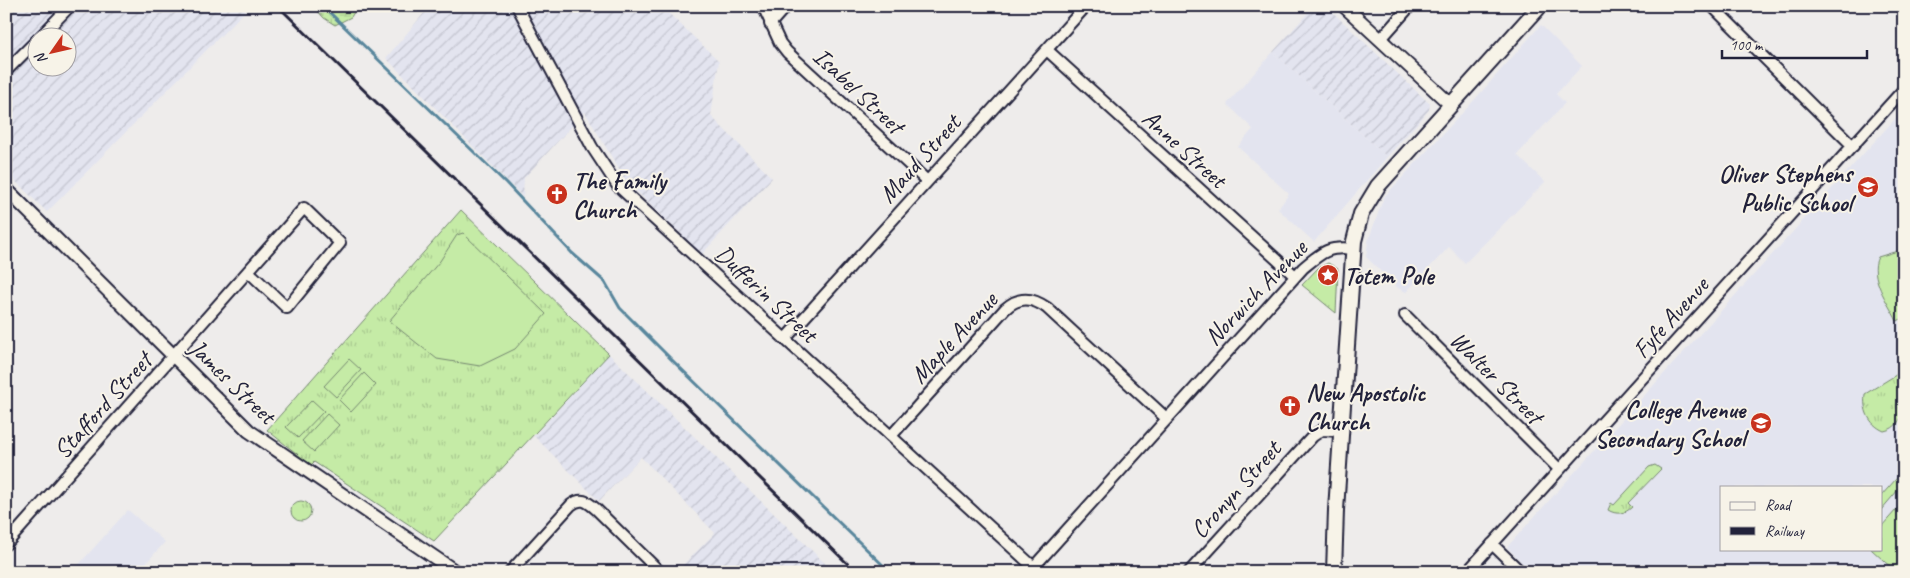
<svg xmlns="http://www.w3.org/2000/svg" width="1910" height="578" viewBox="0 0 1910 578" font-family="Caveat,sans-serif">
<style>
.built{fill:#e3e4ef;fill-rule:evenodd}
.industrial{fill:url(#industrial-furrows);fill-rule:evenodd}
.grass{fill:url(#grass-tufts);stroke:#748670}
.wetland{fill:url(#wetland-marsh);stroke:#748670}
.pitch{fill:#c5eba6;stroke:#748670}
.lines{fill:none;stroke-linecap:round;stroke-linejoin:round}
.stream{stroke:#59869c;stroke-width:3}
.minor-casing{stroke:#22223b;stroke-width:14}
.tertiary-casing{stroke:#22223b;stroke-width:16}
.secondary-casing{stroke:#22223b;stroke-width:18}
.minor{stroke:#f7f3e8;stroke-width:10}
.tertiary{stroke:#f7f3e8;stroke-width:12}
.secondary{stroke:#f7f3e8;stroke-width:14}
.rail{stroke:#22223b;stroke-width:3}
.labels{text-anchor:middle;stroke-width:4;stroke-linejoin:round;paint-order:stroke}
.street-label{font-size:25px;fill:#22223b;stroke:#f7f3e8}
.poi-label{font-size:25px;font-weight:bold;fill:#22223b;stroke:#f7f3e8;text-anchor:start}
</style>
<defs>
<pattern id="industrial-furrows" width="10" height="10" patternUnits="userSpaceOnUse" patternTransform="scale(1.25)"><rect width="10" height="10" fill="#e3e4ef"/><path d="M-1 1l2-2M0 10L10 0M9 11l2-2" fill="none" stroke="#c2c3ce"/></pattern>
<pattern id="grass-tufts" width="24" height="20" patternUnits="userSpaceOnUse" patternTransform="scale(1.25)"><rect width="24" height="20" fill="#c5eba6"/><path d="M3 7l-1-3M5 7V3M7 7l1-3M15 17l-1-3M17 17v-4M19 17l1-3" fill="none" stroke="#a9c990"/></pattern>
<pattern id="wetland-marsh" width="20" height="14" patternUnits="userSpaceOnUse" patternTransform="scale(1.25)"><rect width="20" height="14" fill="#c5eba6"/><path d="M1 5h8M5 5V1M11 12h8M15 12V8" fill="none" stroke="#a9c990"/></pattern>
</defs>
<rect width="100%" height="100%" fill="#eeeceb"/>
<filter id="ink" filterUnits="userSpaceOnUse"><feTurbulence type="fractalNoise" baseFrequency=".02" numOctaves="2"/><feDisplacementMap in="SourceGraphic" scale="10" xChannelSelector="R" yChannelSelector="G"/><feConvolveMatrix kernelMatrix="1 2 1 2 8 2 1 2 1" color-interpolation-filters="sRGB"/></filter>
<g filter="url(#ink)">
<g class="built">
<polygon points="1541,25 1582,66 1556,94 1565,103 1517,155 1545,182 1465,263 1449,247 1406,292 1398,288 1366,257 1368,241 1384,197 1468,107"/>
<polygon points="1273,52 1387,157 1314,242 1278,209 1289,194 1238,147 1253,129 1227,104"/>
<path d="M 1904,109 L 1904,572 L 1531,572 L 1507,547 ZM 1721,487 L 1881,487 L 1881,549 L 1721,549 Z"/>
<polygon points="128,510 165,542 138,572 72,572"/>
</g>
<g class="industrial">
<path d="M 6,6 L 244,6 L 247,9 L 47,212 L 6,172 ZM 38,38 L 68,38 L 68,68 L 38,68 Z"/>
<polygon points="430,6 661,6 719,61 711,116 772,178 702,254 626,181 585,112 524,178 523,197 386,58"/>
<polygon points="1314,6 1326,6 1430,104 1429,110 1387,157 1273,52"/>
<polygon points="609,354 834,572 676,572 715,533 641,457 599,501 534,436"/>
</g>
<g class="grass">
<polygon points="461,210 609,354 434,541 314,462 311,465 267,430"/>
<polygon points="1328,263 1338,269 1336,313 1302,285 1318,268"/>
<path d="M 1904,370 C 1904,391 1910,426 1884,431 C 1868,424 1863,409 1865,394 Z"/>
<path d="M 1655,465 L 1661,469 L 1628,503 L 1632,507 C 1625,514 1616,515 1608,510 L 1611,503 L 1614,505 L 1649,467 Z"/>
<circle cx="301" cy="511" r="10"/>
</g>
<polygon class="wetland" points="313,6 358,6 351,17 335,25 324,18"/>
<g class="pitch">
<polygon points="463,233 546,314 515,349 480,366 437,359 389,321 440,261 457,235"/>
<path d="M 1904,249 L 1904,318 L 1897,321 C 1888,303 1868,276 1878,257 Z"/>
<polygon points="349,359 361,370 336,397 324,386"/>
<polygon points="364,373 376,385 351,412 339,400"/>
<polygon points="312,400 324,411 298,438 286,427"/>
<polygon points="327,414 339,425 314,452 302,441"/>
<polygon points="1904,470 1904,483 1881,510 1881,496"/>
<polygon points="1904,501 1904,572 1896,572 1871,549 1881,549 1881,527"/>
</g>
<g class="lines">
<polyline class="stream" points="326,6 325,8 506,183 572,253 605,282 620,308 672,360 890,572"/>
<g class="minor-casing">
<g id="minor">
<polyline points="517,6 592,147 617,185 1039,572"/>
<polyline points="763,6 780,43 787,52 927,181"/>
<polyline points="1712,6 1853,146"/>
<polyline points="770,24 786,6"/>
<polyline points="39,38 70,6"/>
<polyline points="1380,40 1410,6"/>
<polyline points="1047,50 1295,276"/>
<polyline points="6,71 38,39"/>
<polyline points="1405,315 1559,469"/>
<polyline points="785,339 1086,6"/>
<path d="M 891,436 L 1005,309 C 1019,296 1032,297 1047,308 L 1166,418"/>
<polyline points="6,544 304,208 340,243 287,308 248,271"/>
<polyline points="1492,544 1521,572"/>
<path d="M 1030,571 L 1303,268 C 1322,252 1328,246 1354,249"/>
<path d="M 510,572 L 571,505 C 581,497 587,501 596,509 L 660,572"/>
<polyline points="1189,572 1313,436 1322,430 1341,431"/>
<polyline points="1467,572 1904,89"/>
</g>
</g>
<g class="tertiary-casing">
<g id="tertiary">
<polyline points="1344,6 1451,105"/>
<polyline points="6,189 249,431 456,572"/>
</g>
</g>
<g class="secondary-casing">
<polyline id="secondary" points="1334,572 1336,510 1354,241 1361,214 1378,186 1540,6"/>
</g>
<use href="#minor" class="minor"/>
<use href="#tertiary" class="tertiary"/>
<use href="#secondary" class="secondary"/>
<polyline class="rail" points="278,6 856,572"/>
</g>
</g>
<defs>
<g id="school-disc" transform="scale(1.125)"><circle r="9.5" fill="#c8321e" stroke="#f7f3e8"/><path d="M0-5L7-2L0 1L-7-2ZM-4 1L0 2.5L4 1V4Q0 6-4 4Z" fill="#fff"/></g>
<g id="church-disc" transform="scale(1.125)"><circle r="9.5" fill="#c8321e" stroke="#f7f3e8"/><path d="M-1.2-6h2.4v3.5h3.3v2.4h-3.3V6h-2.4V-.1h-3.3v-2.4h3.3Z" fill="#fff"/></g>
<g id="sight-disc" transform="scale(1.125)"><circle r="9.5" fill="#c8321e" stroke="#f7f3e8"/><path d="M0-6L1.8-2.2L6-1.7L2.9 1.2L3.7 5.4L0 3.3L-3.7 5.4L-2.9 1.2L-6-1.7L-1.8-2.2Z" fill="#fff"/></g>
</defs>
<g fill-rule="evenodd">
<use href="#school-disc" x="1868" y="187"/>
<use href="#church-disc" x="557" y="194"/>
<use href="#sight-disc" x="1328" y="275"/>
<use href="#church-disc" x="1290" y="406"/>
<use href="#school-disc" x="1761" y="423"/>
</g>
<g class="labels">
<g class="street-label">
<text transform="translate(859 90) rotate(43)" y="9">Isabel Street</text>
<text transform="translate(1185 148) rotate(42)" y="9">Anne Street</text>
<text transform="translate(919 158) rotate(-48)" y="9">Maud Street</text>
<text transform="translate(1255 292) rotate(-46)" y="9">Norwich Avenue</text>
<text transform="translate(767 293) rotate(43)" y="9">Dufferin Street</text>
<text transform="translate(1670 317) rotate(-48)" y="9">Fyfe Avenue</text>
<text transform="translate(953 337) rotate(-47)" y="9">Maple Avenue</text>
<text transform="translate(1497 377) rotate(45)" y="9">Walter Street</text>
<text transform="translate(233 381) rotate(44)" y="9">James Street</text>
<text transform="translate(102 405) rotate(-48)" y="9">Stafford Street</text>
<text transform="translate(1235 489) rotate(-48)" y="9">Cronyn Street</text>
</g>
<g class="poi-label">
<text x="1852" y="182" text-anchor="end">Oliver Stephens<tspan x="1852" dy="29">Public School</tspan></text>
<text x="573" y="189">The Family<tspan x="573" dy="29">Church</tspan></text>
<text x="1344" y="284">Totem Pole</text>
<text x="1306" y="401">New Apostolic<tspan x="1306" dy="29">Church</tspan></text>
<text x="1745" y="418" text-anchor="end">College Avenue<tspan x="1745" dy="29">Secondary School</tspan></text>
</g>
</g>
<rect width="1910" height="578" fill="none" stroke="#f7f3e8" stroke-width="25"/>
<rect x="12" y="12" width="1885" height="553" fill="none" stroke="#22223b" stroke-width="2" filter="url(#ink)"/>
<rect x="1720" y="486" width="162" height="65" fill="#f7f3e8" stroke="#a29fa3"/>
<rect x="1730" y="502" width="25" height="8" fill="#f7f3e8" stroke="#a29fa3"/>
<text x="1765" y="510" font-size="15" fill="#22223b">Road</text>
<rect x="1730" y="527" width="25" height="8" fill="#22223b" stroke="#a29fa3"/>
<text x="1765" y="536" font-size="15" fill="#22223b">Railway</text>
<g transform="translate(52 52) rotate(236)"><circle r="24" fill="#f7f3e8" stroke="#a29fa3"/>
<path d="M0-4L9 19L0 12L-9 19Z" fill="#c8321e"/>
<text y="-8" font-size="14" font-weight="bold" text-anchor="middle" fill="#22223b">N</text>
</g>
<path d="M1722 50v8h145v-8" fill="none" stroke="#22223b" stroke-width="2.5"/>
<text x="1730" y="50" font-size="15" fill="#22223b" stroke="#f7f3e8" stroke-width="4" paint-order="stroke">100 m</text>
</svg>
